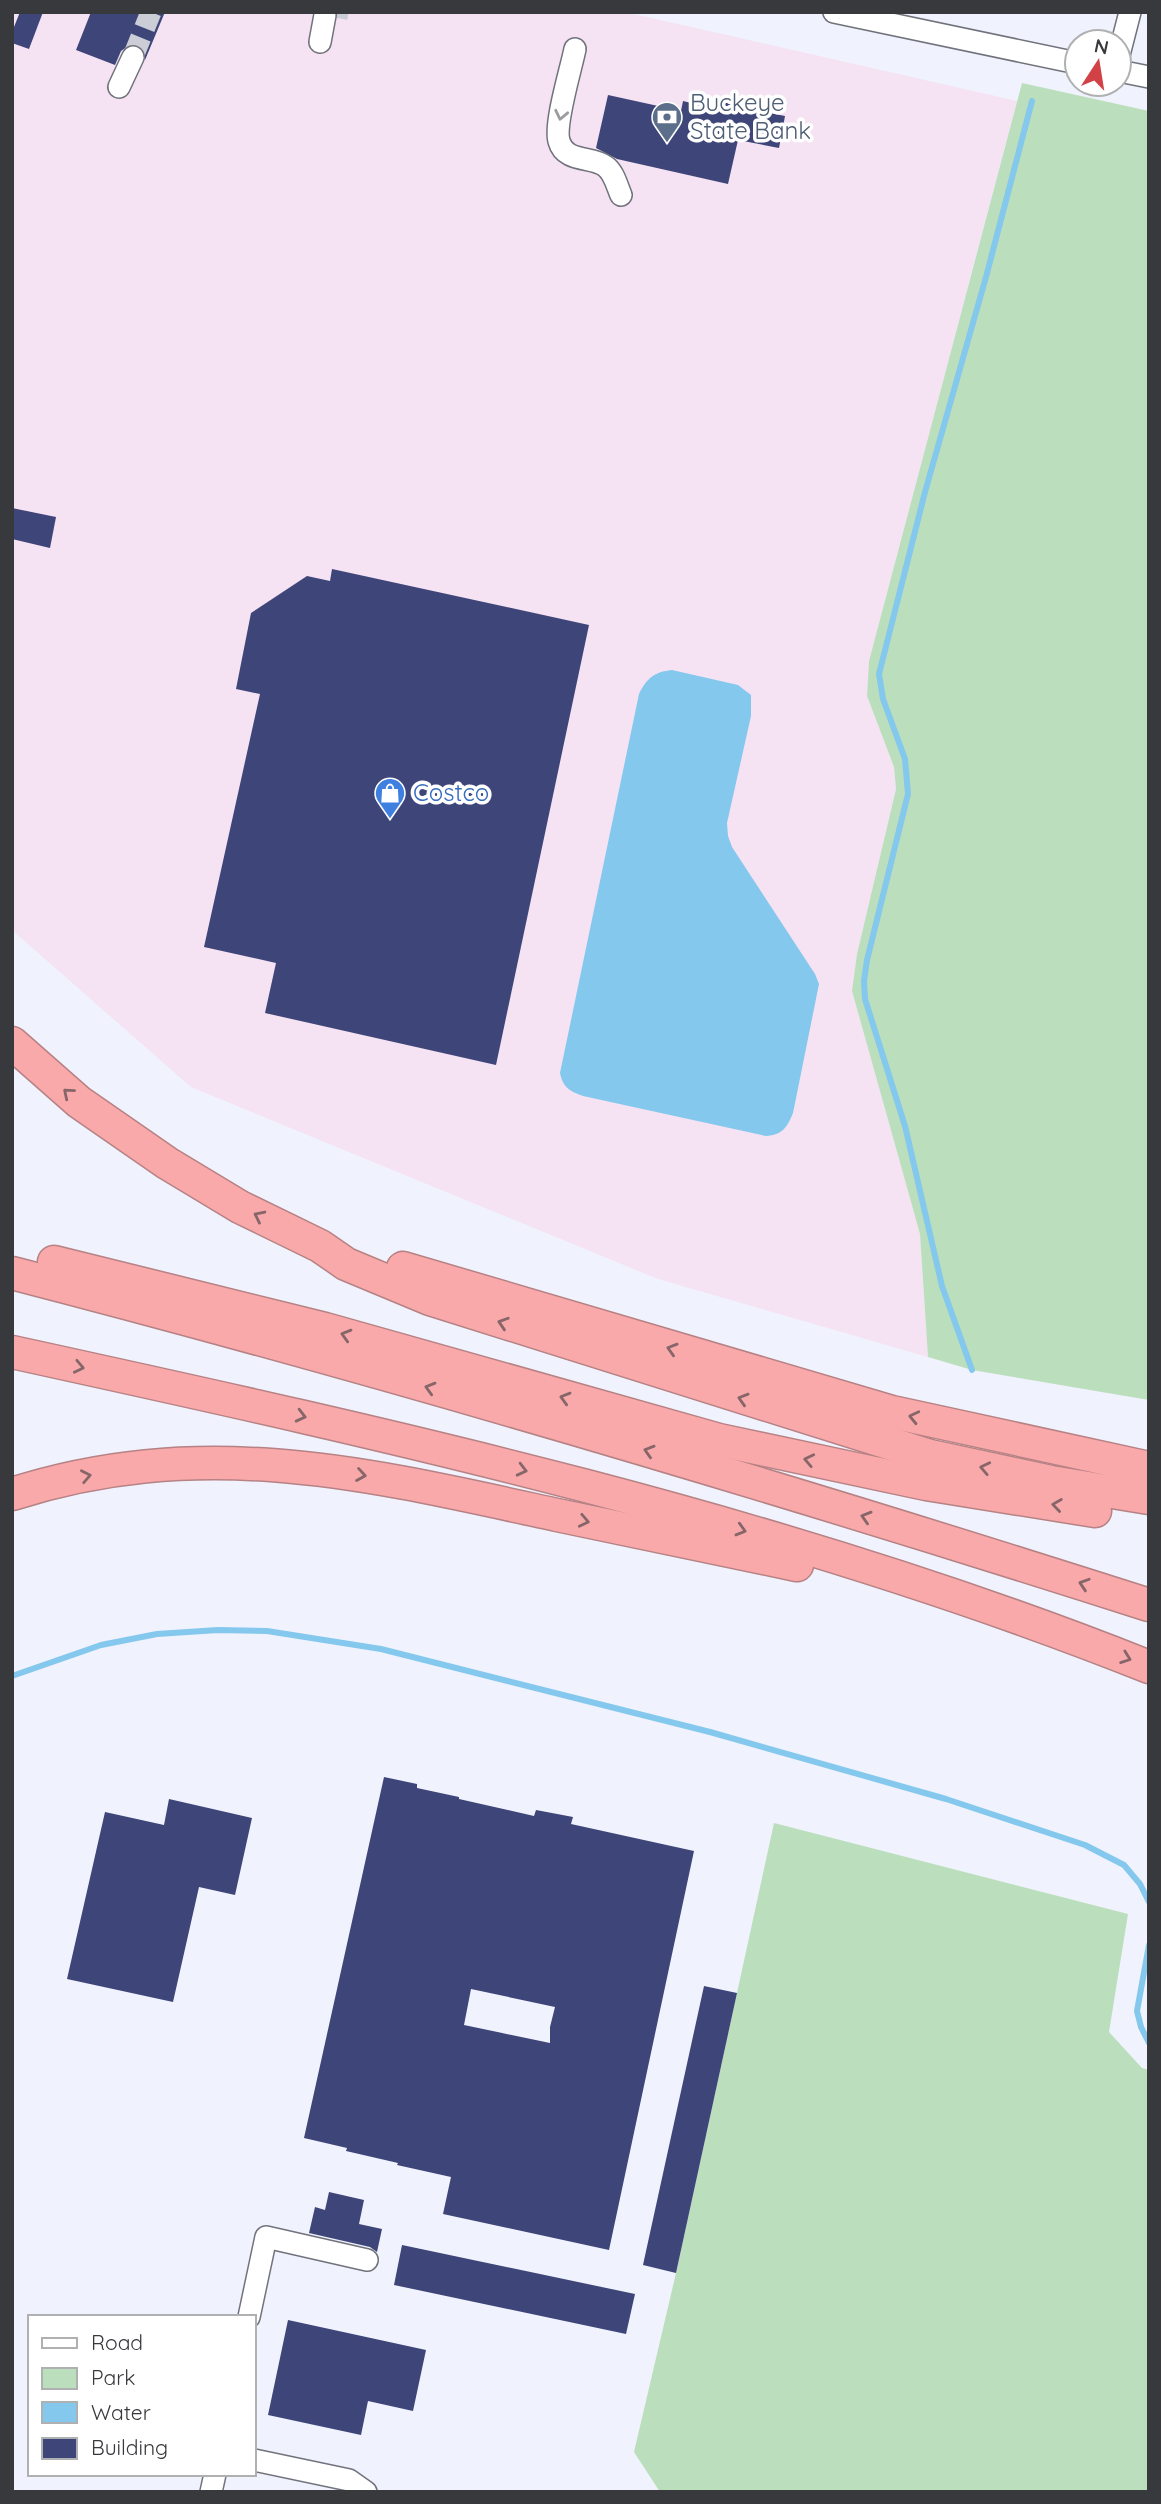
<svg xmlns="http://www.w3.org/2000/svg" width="1161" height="2504" viewBox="0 0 1161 2504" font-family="Quicksand,sans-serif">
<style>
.commercial{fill:#f5e2f3}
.green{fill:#bbdfbc}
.water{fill:#84c8ed}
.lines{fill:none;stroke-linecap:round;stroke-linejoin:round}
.stream{stroke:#84c8ed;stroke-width:6}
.building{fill:#3e4578;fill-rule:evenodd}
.minor-tunnel{stroke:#cbcdd7;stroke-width:21;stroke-dasharray:21 10;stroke-linecap:butt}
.minor-casing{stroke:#71737c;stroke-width:24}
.highway-casing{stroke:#b68284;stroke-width:35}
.minor{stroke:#fff;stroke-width:21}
.highway{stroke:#faa9ab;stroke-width:32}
.oneway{stroke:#9c9c9e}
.oneway2{stroke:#866669}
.labels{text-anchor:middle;stroke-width:7;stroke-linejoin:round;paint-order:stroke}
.service-label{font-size:24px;fill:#4e5e75;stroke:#fff;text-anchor:start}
.shop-label{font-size:24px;fill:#366cbe;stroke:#fff;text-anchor:start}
</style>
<rect width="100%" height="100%" fill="#f0f2fd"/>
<polygon class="commercial" points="12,12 625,12 1017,101 869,661 867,696 894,767 896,789 857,954 852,991 920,1234 928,1357 658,1279 191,1087 12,930"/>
<g class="green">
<polygon points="1022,83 1149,111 1149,1400 972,1370 928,1357 920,1234 852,991 857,954 896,789 894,767 867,696 869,661"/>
<polygon points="774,1823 1128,1914 1109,2032 1142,2068 1149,2070 1149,2492 660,2492 634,2452 676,2273"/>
</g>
<path class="water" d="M 672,670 L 738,685 L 751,695 L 751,716 L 727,823 L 728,836 L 732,847 L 815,974 L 819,984 L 793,1113 C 787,1128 782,1135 766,1136 L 583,1096 C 570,1091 563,1088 560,1073 L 639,694 C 647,678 654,672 672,670 Z"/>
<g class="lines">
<g class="stream">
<polyline points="972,1370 942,1286 905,1126 865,999 864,981 867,960 908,794 905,759 883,699 879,674 925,492 986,277 1032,101"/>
<polyline points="12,1676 101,1645 157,1634 218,1630 267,1631 381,1649 710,1732 946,1799 1085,1845 1124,1865 1140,1884 1149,1902"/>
<polyline points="1149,1945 1137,2011 1141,2027 1149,2043"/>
</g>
</g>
<g class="building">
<polygon points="20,12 43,12 29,49 12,43 12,32"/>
<polygon points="91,12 165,12 145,60 143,49 131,44 121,51 115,65 76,50"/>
<polygon points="608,95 681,111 683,101 699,105 727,97 729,101 755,107 754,110 785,116 779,148 738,140 728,184 617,159 596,148"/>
<polygon points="12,508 56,517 50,548 12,539"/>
<polygon points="332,569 589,625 496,1065 265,1013 276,963 204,947 260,694 236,689 251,613 307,576 330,581"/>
<path d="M 384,1777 L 417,1784 L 417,1788 L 459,1797 L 459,1799 L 534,1816 L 536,1810 L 573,1817 L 571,1824 L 694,1851 L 609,2250 L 443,2214 L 451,2177 L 397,2165 L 398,2163 L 346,2151 L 347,2148 L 304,2138 ZM 471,1989 L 555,2007 L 550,2027 L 550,2043 L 464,2025 Z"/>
<polygon points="169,1799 252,1818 235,1895 199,1887 173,2002 67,1979 105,1812 164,1825"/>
<polygon points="704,1986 737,1993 676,2273 643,2265"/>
<polygon points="329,2192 364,2200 359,2224 382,2229 377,2252 370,2247 309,2233 315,2207 325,2210"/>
<polygon points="402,2245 635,2294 626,2334 394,2285"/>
<polygon points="288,2320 426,2350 413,2411 368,2401 361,2435 268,2415"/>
</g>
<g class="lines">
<g class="minor-tunnel">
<polyline points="337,18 338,12"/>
<polyline points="133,57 151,12"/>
</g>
<g class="minor-casing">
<g id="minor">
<polyline points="834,12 1077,63"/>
<polyline points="320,42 325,15"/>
<path d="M 575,49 C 571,69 554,124 559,141 C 565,163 592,156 605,166 C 614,172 617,186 621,195"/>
<polyline points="1119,55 1130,12"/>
<polyline points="1119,71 1149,77"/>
<polyline points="119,87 133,57"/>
<polyline points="249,2317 266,2237 367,2260"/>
<polyline points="254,2460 349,2480 366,2492"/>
<polyline points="211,2492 215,2474"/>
</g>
</g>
<g class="highway-casing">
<g id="highway">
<polyline points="12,1043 79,1102 167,1163 240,1207 320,1246 346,1264 430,1299 930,1456 1051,1482 1149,1498"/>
<polyline points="54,1262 325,1329 719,1440 926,1484 1095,1511"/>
<polyline points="403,1268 892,1412 1149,1468"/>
<path d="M 12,1273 C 394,1372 773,1485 1149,1605"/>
<path d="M 12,1352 C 396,1436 783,1521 1149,1667"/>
<path d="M 12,1494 C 203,1433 369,1474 557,1515 C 637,1532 717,1549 797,1565"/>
</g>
</g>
<use href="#minor" class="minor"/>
<use href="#highway" class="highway"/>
</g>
<defs><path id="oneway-chevron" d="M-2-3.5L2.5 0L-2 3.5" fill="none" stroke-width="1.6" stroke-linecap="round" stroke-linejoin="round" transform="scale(1.75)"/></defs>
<use class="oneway" href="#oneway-chevron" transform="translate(561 115) rotate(102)"/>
<g class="oneway2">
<use href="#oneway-chevron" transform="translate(68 1093) rotate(-140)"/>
<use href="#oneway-chevron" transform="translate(259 1216) rotate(-154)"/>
<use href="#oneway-chevron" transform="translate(503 1323) rotate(-162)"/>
<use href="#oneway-chevron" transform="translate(346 1335) rotate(-164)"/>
<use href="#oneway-chevron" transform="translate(672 1349) rotate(-163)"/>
<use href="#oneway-chevron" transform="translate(79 1367) rotate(12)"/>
<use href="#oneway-chevron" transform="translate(430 1388) rotate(-164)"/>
<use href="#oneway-chevron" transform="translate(565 1398) rotate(-164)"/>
<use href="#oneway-chevron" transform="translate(743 1399) rotate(-163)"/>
<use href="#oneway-chevron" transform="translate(301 1416) rotate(14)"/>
<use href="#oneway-chevron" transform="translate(914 1417) rotate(-167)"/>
<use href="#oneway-chevron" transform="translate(649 1451) rotate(-163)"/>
<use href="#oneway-chevron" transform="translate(809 1460) rotate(-168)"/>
<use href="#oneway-chevron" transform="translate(985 1468) rotate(-168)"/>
<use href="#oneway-chevron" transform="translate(522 1470) rotate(14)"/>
<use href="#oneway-chevron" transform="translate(361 1475) rotate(9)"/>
<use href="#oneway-chevron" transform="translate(86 1476) rotate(-11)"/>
<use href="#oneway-chevron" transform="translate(1057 1505) rotate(-172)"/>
<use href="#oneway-chevron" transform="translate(866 1517) rotate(-163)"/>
<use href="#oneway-chevron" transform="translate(584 1521) rotate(12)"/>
<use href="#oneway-chevron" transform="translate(741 1530) rotate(16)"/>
<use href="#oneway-chevron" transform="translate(1084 1584) rotate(-162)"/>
<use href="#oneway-chevron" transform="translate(1126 1658) rotate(20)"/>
</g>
<defs>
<g id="bank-pin" transform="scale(1.575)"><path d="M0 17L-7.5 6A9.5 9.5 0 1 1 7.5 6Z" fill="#5c6f8a" stroke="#fff"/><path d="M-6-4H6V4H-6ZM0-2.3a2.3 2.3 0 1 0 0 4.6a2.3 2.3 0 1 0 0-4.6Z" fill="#fff"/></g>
<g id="shop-pin" transform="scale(1.575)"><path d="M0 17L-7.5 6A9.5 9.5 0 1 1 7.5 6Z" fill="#3f7fe0" stroke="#fff"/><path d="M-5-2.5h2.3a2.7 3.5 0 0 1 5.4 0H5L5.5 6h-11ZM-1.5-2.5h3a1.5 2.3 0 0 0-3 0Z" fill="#fff"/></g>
</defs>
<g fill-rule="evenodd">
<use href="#bank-pin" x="667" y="117"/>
<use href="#shop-pin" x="390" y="793"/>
</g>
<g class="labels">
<g class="service-label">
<text x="690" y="111">Buckeye<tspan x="690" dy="28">State Bank</tspan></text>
</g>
<g class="shop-label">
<text x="413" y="801">Costco</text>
</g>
</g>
<rect width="1161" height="2504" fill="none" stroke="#38393d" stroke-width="28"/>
<rect x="28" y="2315" width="228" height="161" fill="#ffffff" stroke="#afb0b1" stroke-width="2"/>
<rect x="42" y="2338" width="35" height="10" fill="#ffffff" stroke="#afb0b1" stroke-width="2"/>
<text x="91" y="2350" font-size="21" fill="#38393d">Road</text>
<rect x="42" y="2368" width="35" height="21" fill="#bbdfbc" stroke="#afb0b1" stroke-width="2"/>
<text x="91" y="2385" font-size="21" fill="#38393d">Park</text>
<rect x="42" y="2402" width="35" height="21" fill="#84c8ed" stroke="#afb0b1" stroke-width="2"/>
<text x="91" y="2420" font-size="21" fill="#38393d">Water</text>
<rect x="42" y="2438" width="35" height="21" fill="#3e4578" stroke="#afb0b1" stroke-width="2"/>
<text x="91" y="2455" font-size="21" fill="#38393d">Building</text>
<g transform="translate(1098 63) rotate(12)"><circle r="33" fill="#ffffff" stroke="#afb0b1" stroke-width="2"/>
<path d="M0-5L12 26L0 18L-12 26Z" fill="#d14145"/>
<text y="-10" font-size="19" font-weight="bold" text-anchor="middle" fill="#38393d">N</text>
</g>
</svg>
